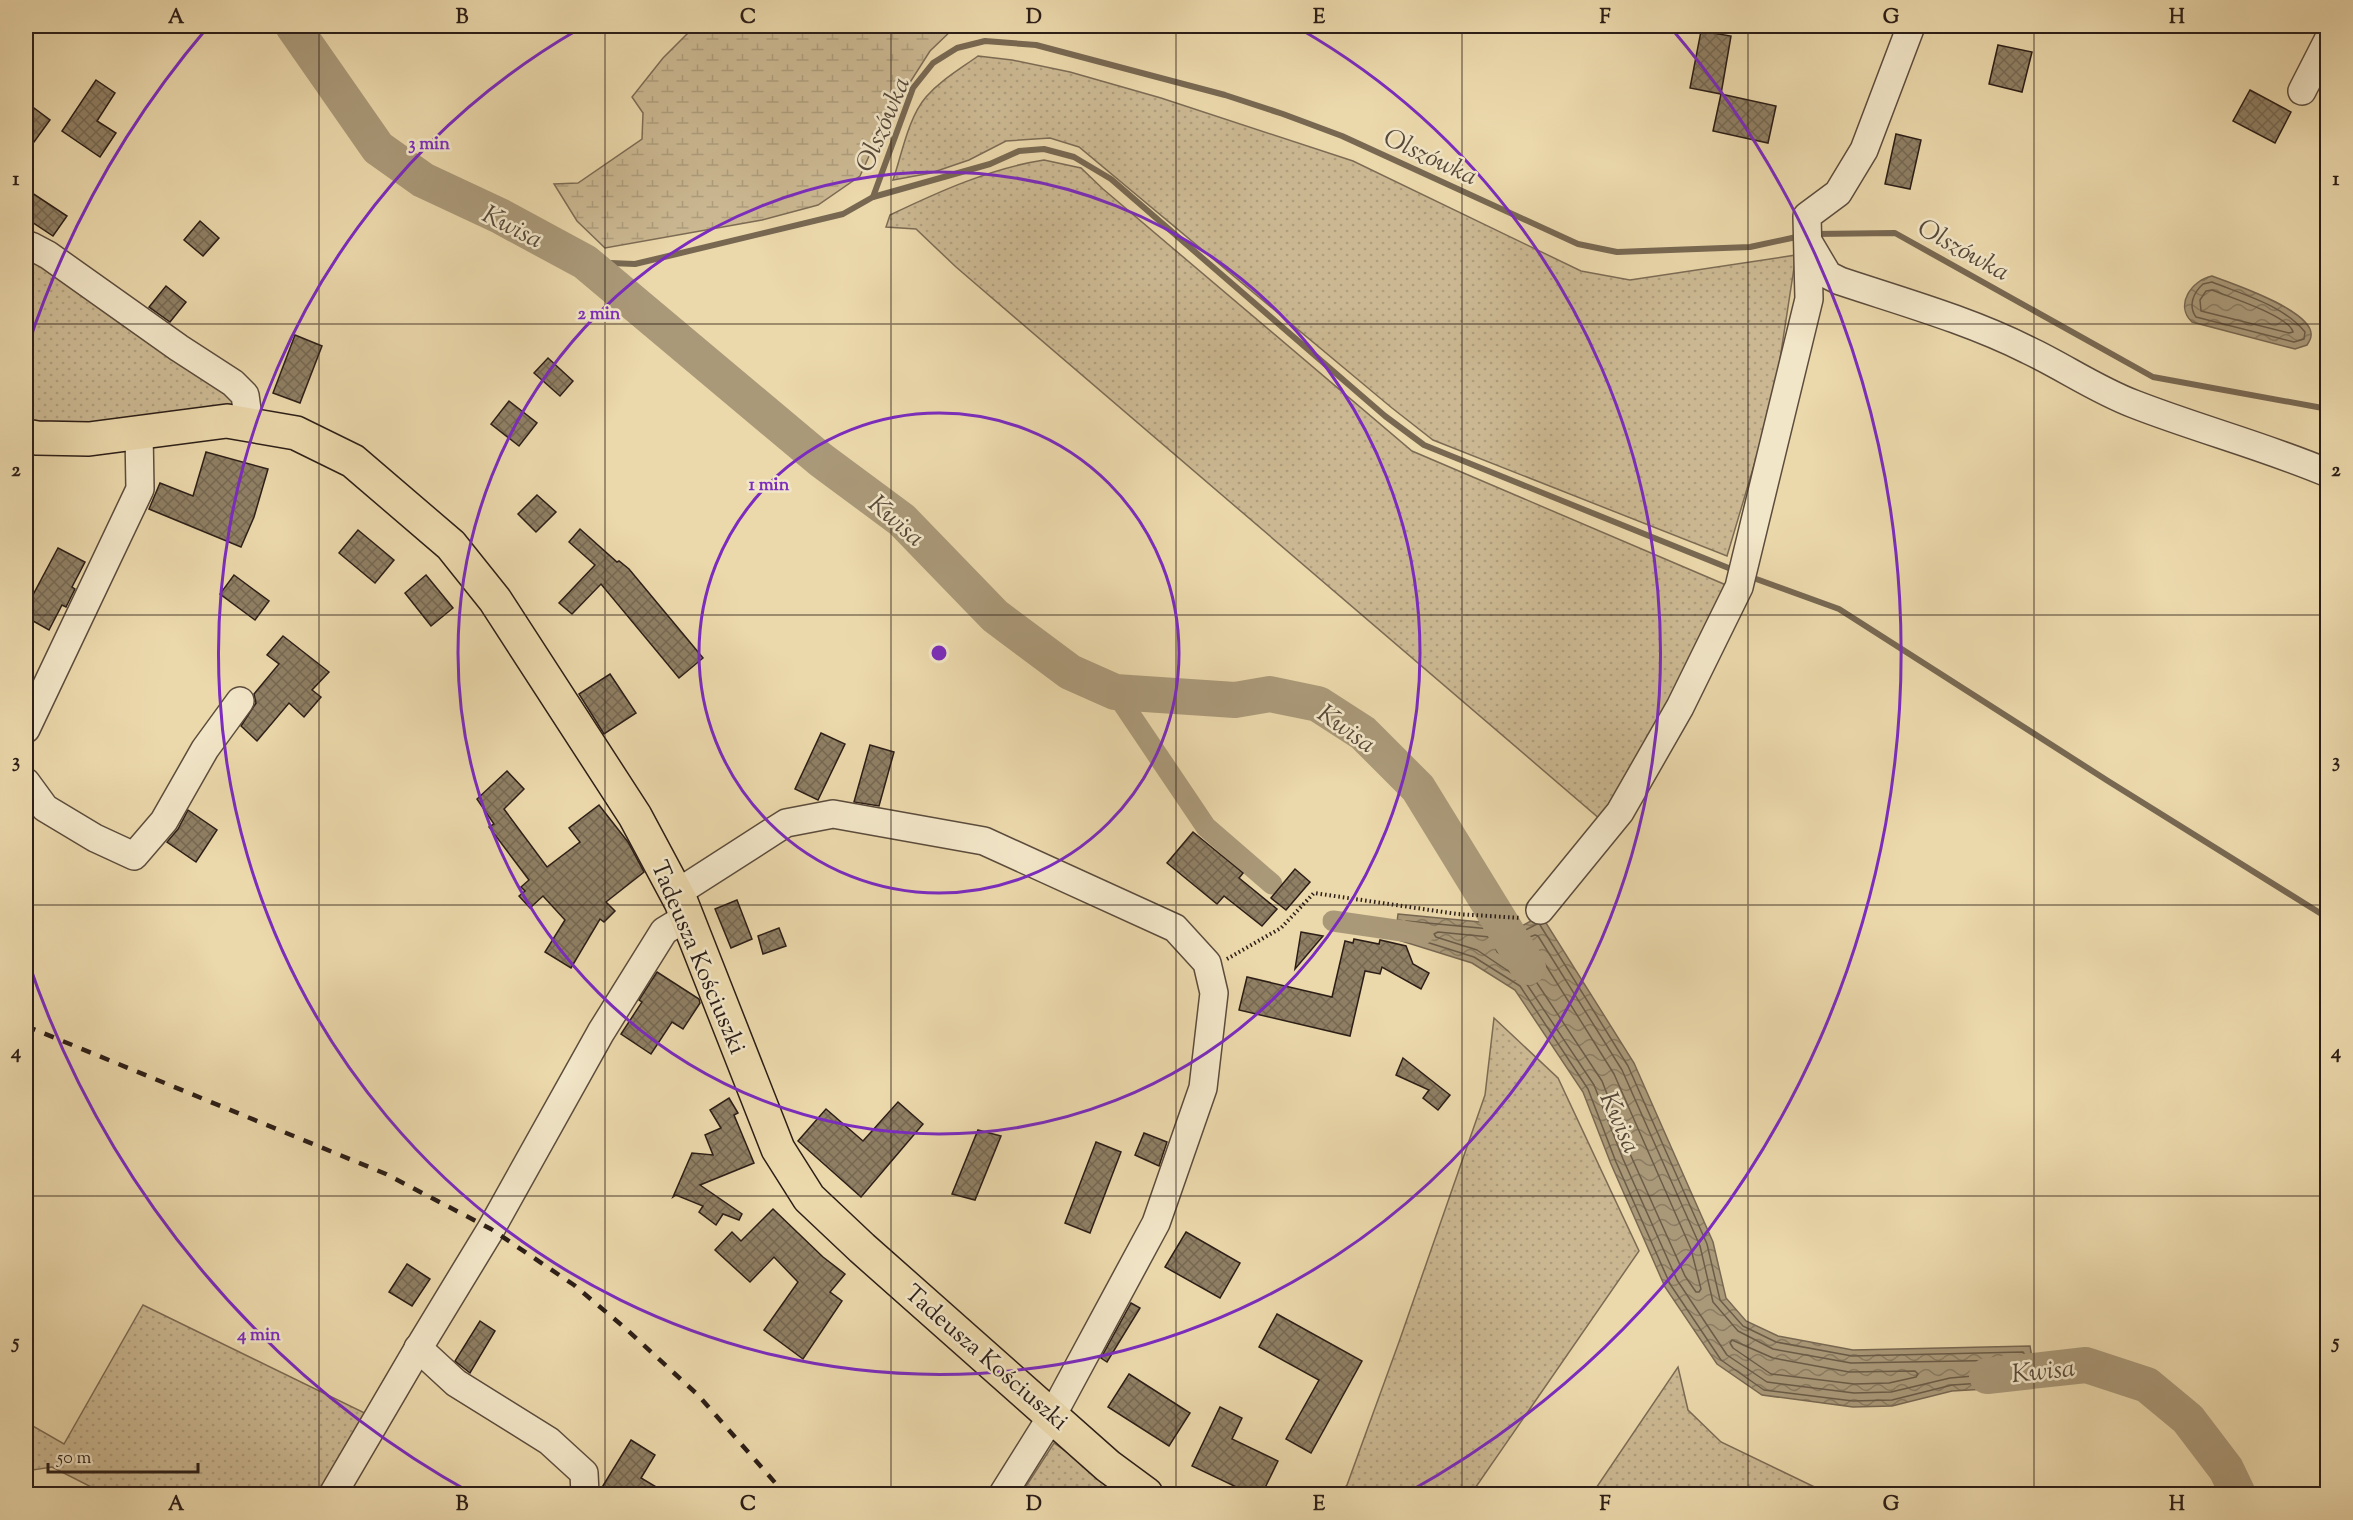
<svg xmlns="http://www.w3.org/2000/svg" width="2353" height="1520" viewBox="0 0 2353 1520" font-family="'Sorts Mill Goudy',serif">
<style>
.grass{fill:url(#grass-dots);stroke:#7c6b54;stroke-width:1.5}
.wetland{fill:url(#wetland-marsh);stroke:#7c6b54;stroke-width:1.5}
.water{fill:url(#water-waves);stroke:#786852;stroke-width:1.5}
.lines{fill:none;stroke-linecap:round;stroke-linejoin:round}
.shore{stroke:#6b5c48;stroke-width:1.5}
.stream{stroke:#786852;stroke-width:6}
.canal{stroke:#aa9979;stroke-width:21}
.river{stroke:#aa9979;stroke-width:36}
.building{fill:url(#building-cross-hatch);stroke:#2c1e17;stroke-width:1.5}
.minor-casing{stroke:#5c4c3c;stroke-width:30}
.major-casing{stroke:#2c1e17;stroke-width:36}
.path{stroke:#2c1e17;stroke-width:4;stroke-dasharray:1.5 3;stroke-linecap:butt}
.minor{stroke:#f2e6c8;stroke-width:27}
.major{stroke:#ebd8ab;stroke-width:33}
.rail{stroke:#2c1e17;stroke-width:4.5;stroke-dasharray:10 10;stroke-linecap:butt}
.grid{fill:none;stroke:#2c1e17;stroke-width:1.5;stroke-opacity:0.55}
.ring{fill:none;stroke:#7b2cbf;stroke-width:3}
.labels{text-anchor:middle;stroke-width:5;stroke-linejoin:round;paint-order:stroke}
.street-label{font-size:24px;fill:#2c1e17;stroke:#f2e6c8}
.water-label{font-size:26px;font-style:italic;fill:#584939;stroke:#f2e6c8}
.centre{fill:#7b2cbf;stroke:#f2e6c8;stroke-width:3}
.ring-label{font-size:18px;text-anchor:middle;font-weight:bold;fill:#7b2cbf;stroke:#f2e6c8;stroke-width:5;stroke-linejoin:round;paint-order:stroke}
.neatline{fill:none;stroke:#2c1e17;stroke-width:2}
.grid-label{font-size:20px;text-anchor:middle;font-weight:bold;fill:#2c1e17}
</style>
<defs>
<pattern id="grass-dots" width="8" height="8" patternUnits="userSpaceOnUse" patternTransform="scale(1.5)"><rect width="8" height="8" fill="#cbb892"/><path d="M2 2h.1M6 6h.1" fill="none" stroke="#ae9e7d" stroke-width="1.8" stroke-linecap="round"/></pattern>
<pattern id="wetland-marsh" width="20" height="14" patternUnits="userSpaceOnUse" patternTransform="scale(1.5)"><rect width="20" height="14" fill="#cbb892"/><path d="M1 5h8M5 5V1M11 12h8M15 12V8" fill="none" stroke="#ae9e7d"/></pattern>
<pattern id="water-waves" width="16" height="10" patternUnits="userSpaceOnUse" patternTransform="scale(1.5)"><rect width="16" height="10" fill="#aa9979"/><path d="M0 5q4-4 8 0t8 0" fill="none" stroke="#8b7c62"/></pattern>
<pattern id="building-cross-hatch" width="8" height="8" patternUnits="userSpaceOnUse" patternTransform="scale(1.5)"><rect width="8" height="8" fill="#8f7f64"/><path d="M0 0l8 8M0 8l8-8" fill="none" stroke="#756751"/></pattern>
</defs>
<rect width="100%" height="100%" fill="#ebd8ab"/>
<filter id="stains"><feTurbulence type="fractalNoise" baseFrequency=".00333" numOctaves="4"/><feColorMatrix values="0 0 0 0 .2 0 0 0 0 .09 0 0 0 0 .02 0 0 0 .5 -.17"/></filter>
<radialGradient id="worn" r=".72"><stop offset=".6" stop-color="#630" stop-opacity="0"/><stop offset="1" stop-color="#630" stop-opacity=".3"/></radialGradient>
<g class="grass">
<path d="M 978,56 L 1012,60 L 1070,72 L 1161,98 L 1353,161 L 1581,271 L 1630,280 L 1796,255 L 1774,398 L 1727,556 L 1433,440 L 1392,408 L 1079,147 L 1050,138 L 1006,141 L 969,160 L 931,173 L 893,180 C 902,154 908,118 926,97 C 941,80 960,69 978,56 Z"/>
<path d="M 1044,160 L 1081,168 L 1103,189 L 1412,451 L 1726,585 L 1680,682 L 1600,819 L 956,267 L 916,229 L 886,227 L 890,215 C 938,192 991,168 1044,160 Z"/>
<polygon points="26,252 228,383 236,407 93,422 26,421"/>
<polygon points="1494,1018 1558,1078 1639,1251 1471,1494 1339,1494 1347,1485 1399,1342 1485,1095"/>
<polygon points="143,1305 377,1419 333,1494 105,1494 52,1467 26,1471 26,1422 64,1444"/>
<polygon points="1678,1367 1688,1410 1721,1442 1829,1494 1592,1494"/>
<polygon points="1054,1443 1126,1494 1021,1494"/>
</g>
<polygon class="wetland" points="691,26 956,26 930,51 884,123 860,176 818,205 762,220 605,248 577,221 554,184 578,183 642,139 643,113 632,97 663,58 693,28"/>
<g class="water">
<path d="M 2212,276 C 2231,283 2315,311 2311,336 C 2311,339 2309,342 2307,345 L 2295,349 L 2192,322 C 2174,305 2192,280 2212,276 Z"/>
<polygon points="1398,914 1522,926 1541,915 1634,1063 1713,1242 1726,1298 1746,1321 1778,1336 1853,1350 2030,1346 2037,1386 1952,1391 1892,1406 1853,1407 1762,1395 1717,1364 1665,1287 1611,1164 1583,1092 1515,990 1472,963 1395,939"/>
</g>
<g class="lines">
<g class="shore">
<path d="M 2212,282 C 2244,295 2283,305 2305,332 L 2304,339 L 2294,342 L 2196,317 C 2188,306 2193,293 2203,284 Z"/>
<path d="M 2212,290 C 2229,297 2289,316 2293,332 L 2289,333 L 2201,311 L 2200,300 L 2206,291 Z"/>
<polyline points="1537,924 1522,932 1406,921 1403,923 1402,933 1404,935 1474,957 1520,986 1588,1089 1616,1162 1670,1284 1721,1360 1764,1390 1853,1401 1892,1400 1952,1385 2029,1380 2025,1355 2023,1352 1852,1356 1776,1342 1743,1326 1720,1300 1707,1244 1628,1066 1540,925"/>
<polygon points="1438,932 1521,940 1535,935 1538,936 1622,1070 1700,1246 1713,1302 1738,1331 1773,1349 1851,1363 2016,1360 2019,1362 2020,1372 1950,1378 1891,1392 1854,1393 1767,1382 1727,1355 1677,1280 1623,1159 1594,1085 1526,983 1477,950 1436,937 1434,934"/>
<polygon points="1499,947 1535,948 1614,1074 1691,1249 1701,1289 1699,1292 1696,1292 1685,1276 1631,1156 1602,1081 1533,977 1497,952 1496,949"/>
<polygon points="1732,1340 1773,1358 1849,1372 1915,1371 1918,1374 1916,1377 1889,1383 1854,1384 1771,1374 1733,1348 1730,1343"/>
</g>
<g class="stream">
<polyline points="873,197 990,164 1019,151 1044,149 1074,157 1111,179 1385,416 1424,445 1736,571"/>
<polyline points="1814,234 1895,233 2153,377 2328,409"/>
<polyline points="585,262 635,264 843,214 873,197 913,88 933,63 957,48 985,41 1036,45 1225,95 1283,114 1342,136 1578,244 1617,252 1750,247 1801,236"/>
<polyline points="1748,576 1839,609 2108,781 2328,918"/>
</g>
<g class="canal">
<polyline points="1115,692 1206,827 1272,884"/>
<polyline points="1333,921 1423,934"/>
</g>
<g class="river">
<polyline points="293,26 378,148 423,180 500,216 585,262 821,460 902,520 995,616 1070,672 1115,692 1235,700 1270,694 1318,704 1363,733 1418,788 1528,967"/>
<polyline points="1987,1376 2086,1365 2147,1385 2188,1419 2226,1469 2238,1494"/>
</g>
</g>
<g class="building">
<polygon points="1701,31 1731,36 1721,94 1690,88"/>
<polygon points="1998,45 2032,52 2022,92 1989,84"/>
<polygon points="96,80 115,93 97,121 116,133 100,157 62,131"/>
<polygon points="2250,90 2291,112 2275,143 2233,121"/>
<polygon points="1721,94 1776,106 1768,143 1713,131"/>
<polygon points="26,102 50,120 26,153"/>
<polygon points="1896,134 1921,140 1910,189 1885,184"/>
<polygon points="26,189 67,216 53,236 26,218"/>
<polygon points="200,221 219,238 203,256 184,240"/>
<polygon points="166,286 186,302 170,322 149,307"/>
<polygon points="295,335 322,346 300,403 273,393"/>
<polygon points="548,358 573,381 560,396 534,373"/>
<polygon points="509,401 537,423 519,446 491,424"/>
<polygon points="206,452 268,469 254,517 241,547 149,509 160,483 193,496"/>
<polygon points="537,495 556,512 536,532 518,514"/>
<polygon points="580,529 617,562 619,561 629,569 703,658 679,678 601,584 572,614 559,603 595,565 569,542"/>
<polygon points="358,530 394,560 375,583 339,553"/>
<polygon points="58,548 85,562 72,587 75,589 66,607 62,605 49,630 26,617 26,608"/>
<polygon points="234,575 269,601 255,620 220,594"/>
<polygon points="426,575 453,608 431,626 405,593"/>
<polygon points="283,636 329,672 312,690 321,697 304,717 289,703 257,741 241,726 256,703 254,694 279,664 267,655"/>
<polygon points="610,674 636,713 604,734 579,694"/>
<polygon points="821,733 845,744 818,800 795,789"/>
<polygon points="870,745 894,752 879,806 854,802"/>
<polygon points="507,771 524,789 504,809 547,867 580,842 569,828 599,805 628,842 644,872 606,902 615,911 604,922 600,919 571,968 545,952 565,920 543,896 530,908 519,896 525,891 521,887 529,880 489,827 494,824 477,799"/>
<polygon points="188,810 217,830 196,862 167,842 178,829"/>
<polygon points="1193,832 1243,873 1239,878 1277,909 1262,926 1224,896 1217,904 1167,863"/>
<polygon points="1295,869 1310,882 1286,910 1271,898"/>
<polygon points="737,900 752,939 731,948 715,909"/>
<polygon points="779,928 786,946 763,954 758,936"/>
<polygon points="1301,932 1323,936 1295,969"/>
<polygon points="1354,939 1379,944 1380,940 1406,946 1413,964 1429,973 1421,989 1382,967 1380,974 1365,971 1350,1036 1239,1010 1247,977 1332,997 1345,941 1353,943"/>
<polygon points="657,972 699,999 700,1003 683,1029 672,1022 651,1054 621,1034 642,1002 639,1000"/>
<polygon points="1403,1058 1450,1095 1438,1110 1423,1098 1429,1090 1396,1075"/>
<polygon points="729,1098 738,1113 734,1115 754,1163 700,1185 742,1214 739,1220 723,1214 716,1225 699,1212 703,1206 676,1195 673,1197 692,1153 713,1155 705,1135 721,1128 710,1110"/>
<polygon points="898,1102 923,1124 861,1197 798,1141 826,1109 863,1141"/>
<polygon points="978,1130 1001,1136 975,1200 952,1194"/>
<polygon points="1144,1133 1167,1142 1159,1166 1135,1155"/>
<polygon points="1096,1142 1121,1152 1090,1233 1065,1223"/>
<polygon points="773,1209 823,1257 845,1274 830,1292 842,1301 803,1359 764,1330 798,1282 774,1257 750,1282 715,1250 732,1232 741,1241"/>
<polygon points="1186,1232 1240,1263 1220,1298 1165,1267"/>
<polygon points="407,1264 430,1279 412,1306 389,1292"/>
<polygon points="1131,1303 1140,1308 1107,1362 1101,1358"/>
<polygon points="1277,1314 1362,1361 1311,1453 1286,1439 1319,1380 1259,1347"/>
<polygon points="480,1321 495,1331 470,1373 455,1361"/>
<polygon points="1129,1374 1190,1413 1169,1446 1108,1407"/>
<polygon points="1220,1407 1242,1418 1232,1439 1278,1461 1262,1494 1251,1494 1192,1466"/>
<polygon points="631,1440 655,1455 641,1478 668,1494 601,1494 601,1489"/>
</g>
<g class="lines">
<g class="minor-casing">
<g id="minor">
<polyline points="2302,91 2328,40"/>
<path d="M 1809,243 L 1828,275 L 1840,281 C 1903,302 1968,320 2028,350 C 2064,367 2097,390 2134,404 C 2198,429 2264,446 2328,473"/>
<polyline points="26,246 31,246 48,255 179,348 233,383 245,395 249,424"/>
<polyline points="26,729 140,489 139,432"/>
<polyline points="26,782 45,808 95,838 134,856 164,821 205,749 240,701"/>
<polyline points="677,893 786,823 833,814 984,841 1175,928 1207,963 1214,993 1203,1088 1156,1223 1053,1414 1003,1494"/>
<polyline points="1540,910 1620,812 1680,707 1739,587 1809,299 1807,216 1838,193 1864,150 1911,26"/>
<polyline points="418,1348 456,1383 549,1441 584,1473 585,1494"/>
<polyline points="333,1494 415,1354 491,1229 601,1032 664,931 687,917"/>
</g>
</g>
<g class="major-casing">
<polyline id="major" points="26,436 37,438 89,439 227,421 296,433 353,461 451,545 495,600 635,816 681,902 778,1149 809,1198 862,1248 1108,1466 1146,1494"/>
</g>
<polyline class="path" points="1227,959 1281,928 1314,893 1457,914 1521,918"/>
<use href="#minor" class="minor"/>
<use href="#major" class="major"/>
<polyline class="rail" points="26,1026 386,1174 491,1229 574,1285 625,1328 698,1395 785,1494"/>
</g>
<path class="grid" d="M 319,26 L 319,1494M 605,26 L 605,1494M 891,26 L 891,1494M 1176,26 L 1176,1494M 1462,26 L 1462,1494M 1748,26 L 1748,1494M 2034,26 L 2034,1494M 26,324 L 2328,324M 26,615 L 2328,615M 26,905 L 2328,905M 26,1196 L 2328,1196"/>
<g class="ring">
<circle cx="939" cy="653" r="240"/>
<circle cx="939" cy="653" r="481"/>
<path d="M1300 29A721 721 0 1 1 579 29"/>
<path d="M473 1494A962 962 0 0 1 27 958M27 348A962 962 0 0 1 207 28M1671 28A962 962 0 0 1 1405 1494"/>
</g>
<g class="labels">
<g class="street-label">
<text transform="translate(699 957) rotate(67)" y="8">Tadeusza Kościuszki</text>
<text transform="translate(987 1357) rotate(41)" y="8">Tadeusza Kościuszki</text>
</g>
<g class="water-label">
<text transform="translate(882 124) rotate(-67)" y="9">Olszówka</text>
<text transform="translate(1431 156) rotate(25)" y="9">Olszówka</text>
<text transform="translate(513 226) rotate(27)" y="9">Kwisa</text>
<text transform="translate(1964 249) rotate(29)" y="9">Olszówka</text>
<text transform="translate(897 520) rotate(41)" y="9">Kwisa</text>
<text transform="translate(1347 728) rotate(35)" y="9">Kwisa</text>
<text transform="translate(1621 1122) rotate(66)" y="9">Kwisa</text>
<text transform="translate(2043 1370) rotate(-6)" y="9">Kwisa</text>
</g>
</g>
<circle cx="939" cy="653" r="9" class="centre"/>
<g class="ring-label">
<text x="429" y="149">3 min</text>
<text x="599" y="319">2 min</text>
<text x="769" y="490">1 min</text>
<text x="259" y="1340">4 min</text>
</g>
<rect width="2353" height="1520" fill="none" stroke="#ebd8ab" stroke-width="66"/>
<path d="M48 1463v9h150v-9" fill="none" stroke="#2c1e17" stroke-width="3"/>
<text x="57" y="1463" font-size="18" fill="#2c1e17" stroke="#f2e6c8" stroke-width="4.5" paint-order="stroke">50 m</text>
<rect x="33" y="33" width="2287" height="1454" class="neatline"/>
<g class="grid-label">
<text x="176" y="23">A</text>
<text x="462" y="23">B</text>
<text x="748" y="23">C</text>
<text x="1034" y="23">D</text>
<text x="1319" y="23">E</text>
<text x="1605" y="23">F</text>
<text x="1891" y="23">G</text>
<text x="2177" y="23">H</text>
<text x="16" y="185">1</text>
<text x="2336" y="185">1</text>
<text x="16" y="476">2</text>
<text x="2336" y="476">2</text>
<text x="16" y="767">3</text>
<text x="2336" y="767">3</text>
<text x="16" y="1058">4</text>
<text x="2336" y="1058">4</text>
<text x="16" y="1348">5</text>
<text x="2336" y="1348">5</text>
<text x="176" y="1510">A</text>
<text x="462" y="1510">B</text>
<text x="748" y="1510">C</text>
<text x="1034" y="1510">D</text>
<text x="1319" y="1510">E</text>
<text x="1605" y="1510">F</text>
<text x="1891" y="1510">G</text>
<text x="2177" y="1510">H</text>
</g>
<rect width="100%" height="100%" filter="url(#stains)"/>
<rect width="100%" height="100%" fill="url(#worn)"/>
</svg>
